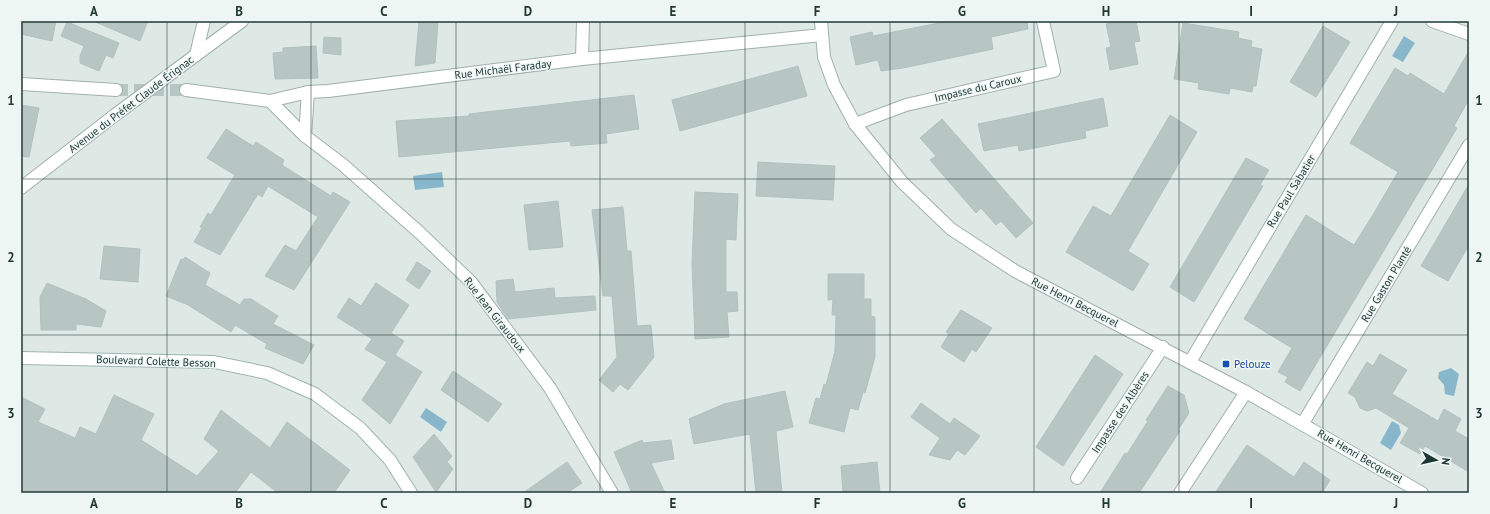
<svg xmlns="http://www.w3.org/2000/svg" width="1490" height="514" viewBox="0 0 1490 514" font-family="'PT Sans',sans-serif">
<style>
.water{fill:#88b7cc}
.building{fill:#b7c6c2;stroke:#b1c2be}
.lines{fill:none;stroke-linecap:round;stroke-linejoin:round}
.minor-tunnel{stroke:#b8c6c3;stroke-width:12;stroke-dasharray:12 6;stroke-linecap:butt}
.minor-casing{stroke:#a1b0ad;stroke-width:14}
.tertiary-casing{stroke:#a1b0ad;stroke-width:14}
.secondary-casing{stroke:#9eb4af;stroke-width:14}
.minor{stroke:#fff;stroke-width:12}
.tertiary{stroke:#fff;stroke-width:12}
.secondary{stroke:#fff;stroke-width:12}
.grid{fill:none;stroke:#203835;stroke-width:1;stroke-opacity:0.55}
.transit-dot{fill:#1a4fb4;stroke:#eef6f3;stroke-width:1.5}
.labels{text-anchor:middle;stroke-width:3;stroke-linejoin:round;paint-order:stroke}
.street-label{font-size:11px;fill:#203835;stroke:#eef6f3}
.transit-label{font-size:11px;fill:#164399;stroke:#eef6f3;text-anchor:start}
.neatline{fill:none;stroke:#203835;stroke-width:1.5}
.grid-label{font-size:13px;text-anchor:middle;font-weight:bold;fill:#203835}
</style>
<rect width="100%" height="100%" fill="#dee9e6"/>
<g class="water">
<polygon points="1404,36 1415,43 1403,62 1392,56"/>
<polygon points="442,172 444,187 415,190 413,176"/>
<polygon points="1451,368 1459,374 1454,396 1445,394 1444,385 1438,378 1439,372"/>
<polygon points="426,408 447,422 441,432 420,417"/>
<polygon points="1392,421 1399,425 1401,433 1391,450 1380,443"/>
</g>
<g class="building">
<polygon points="21,21 56,21 52,41 21,34"/>
<polygon points="93,21 148,21 140,41"/>
<polygon points="419,21 438,21 435,63 415,66"/>
<polygon points="949,21 1027,21 1028,29 991,37 993,49 903,68 881,71 878,60 856,65 850,37 872,32 873,36"/>
<polygon points="1120,21 1136,21 1140,41 1134,42 1138,64 1110,70 1106,48 1111,47 1106,24"/>
<polygon points="67,22 119,43 113,58 106,55 99,71 80,63 80,56 84,46 61,36"/>
<polygon points="1183,23 1239,32 1238,38 1252,41 1251,47 1262,49 1256,86 1253,86 1252,92 1230,88 1229,94 1198,89 1199,83 1174,79"/>
<polygon points="1323,26 1350,42 1316,97 1290,82"/>
<polygon points="324,37 341,38 341,55 323,53"/>
<polygon points="316,46 318,78 275,79 273,53 283,52 283,48"/>
<polygon points="1469,51 1469,99 1454,126 1457,128 1300,391 1285,382 1288,377 1278,372 1292,348 1244,319 1306,215 1354,245 1371,218 1398,172 1350,143 1395,68 1408,76 1410,73 1444,94"/>
<polygon points="798,66 807,96 680,131 672,100"/>
<polygon points="634,95 639,129 606,134 607,143 571,146 570,141 399,157 396,121 469,116 469,114"/>
<polygon points="1103,98 1108,126 1085,131 1086,138 1019,151 1018,145 984,151 978,124"/>
<polygon points="21,105 39,108 29,157 21,156"/>
<polygon points="1170,115 1197,132 1128,251 1149,264 1133,291 1066,252 1093,206 1111,216"/>
<polygon points="942,119 1033,223 1016,238 1001,221 996,225 981,208 976,213 930,160 936,156 920,138"/>
<polygon points="226,129 253,146 256,142 284,160 282,165 331,196 333,192 350,202 294,290 265,276 285,245 296,251 318,217 268,186 262,197 258,194 220,255 194,242 202,228 200,227 208,213 211,215 235,175 207,158"/>
<polygon points="1246,158 1269,170 1260,185 1263,186 1194,302 1170,287"/>
<polygon points="758,162 835,166 833,200 756,196"/>
<polygon points="1469,184 1469,245 1448,281 1421,266"/>
<polygon points="695,192 738,194 736,240 726,239 726,292 737,292 738,311 727,312 729,337 695,339 692,264"/>
<polygon points="558,201 563,247 529,250 524,205"/>
<polygon points="623,207 627,251 631,251 637,326 651,325 654,357 628,390 620,384 613,392 599,380 617,357 612,296 603,296 592,210"/>
<polygon points="104,246 140,249 138,282 100,279"/>
<polygon points="185,257 210,273 205,285 240,305 244,299 251,299 278,316 273,324 314,345 303,364 265,348 267,344 235,325 231,332 188,305 166,296 181,259 183,260"/>
<polygon points="417,262 431,271 419,289 406,280"/>
<polygon points="828,274 864,274 864,299 871,299 871,316 875,317 875,357 865,393 863,392 858,410 850,408 844,432 809,423 816,398 820,399 824,384 826,385 835,351 836,315 832,315 833,299 828,300"/>
<polygon points="513,279 515,292 554,288 555,298 595,296 596,310 508,319 497,302 496,281"/>
<polygon points="47,283 86,299 106,311 101,327 76,324 76,330 41,330 40,297"/>
<polygon points="376,283 409,305 391,333 404,341 395,355 422,372 390,424 362,400 387,362 365,349 372,339 337,317 349,298 361,306"/>
<polygon points="961,310 992,328 976,352 972,349 964,362 941,347 949,334 946,332"/>
<polygon points="1380,354 1407,370 1392,394 1438,421 1444,409 1461,419 1455,431 1469,439 1469,472 1425,446 1420,454 1400,443 1409,428 1376,408 1367,411 1360,408 1355,397 1348,393 1367,362 1373,366"/>
<polygon points="1095,355 1123,374 1063,466 1036,447"/>
<polygon points="453,371 502,404 488,422 441,390"/>
<polygon points="1168,386 1184,395 1189,413 1178,430 1180,431 1139,493 1100,493 1125,453 1127,454 1148,421 1146,420"/>
<polygon points="785,391 793,427 776,431 782,493 756,493 750,434 694,444 689,419 724,404"/>
<polygon points="114,395 154,414 141,440 197,476 219,451 204,439 221,410 270,448 287,422 350,470 334,493 278,493 251,472 235,493 21,493 21,397 45,409 38,422 75,438 80,427 96,434"/>
<polygon points="921,403 950,424 954,418 980,436 965,455 957,450 950,460 929,455 940,438 911,417"/>
<polygon points="434,434 452,456 447,462 453,469 436,492 413,457"/>
<polygon points="642,440 643,443 671,440 674,459 651,463 665,493 632,493 614,452"/>
<polygon points="1247,445 1294,477 1304,462 1330,480 1322,493 1215,493"/>
<polygon points="567,462 582,483 567,493 523,493"/>
<polygon points="877,462 880,493 843,493 841,466"/>
</g>
<g class="lines">
<polyline class="minor-tunnel" points="116,90 186,90"/>
<g class="minor-casing">
<g id="minor">
<polyline points="821,21 824,57 834,85 855,124 902,182 951,229 1015,271 1246,392 1422,493"/>
<polyline points="1432,21 1469,34"/>
<polyline points="196,55 204,21"/>
<polyline points="582,59 583,21"/>
<polyline points="21,84 116,90"/>
<polyline points="186,90 270,101 308,92 328,91 582,59 822,35"/>
<polyline points="270,101 305,136 342,164 420,233 471,282 550,388 612,493"/>
<polyline points="855,124 906,105 1054,71 1043,21"/>
<polyline points="305,136 308,92"/>
<polyline points="1190,362 1392,21"/>
<polyline points="1303,423 1469,145"/>
<polyline points="1077,478 1163,347"/>
<polyline points="1180,493 1246,392"/>
</g>
</g>
<g class="tertiary-casing">
<polyline id="tertiary" points="21,188 115,115 242,21"/>
</g>
<g class="secondary-casing">
<polyline id="secondary" points="21,358 214,362 267,373 315,394 360,428 390,460 411,493"/>
</g>
<use href="#minor" class="minor"/>
<use href="#tertiary" class="tertiary"/>
<use href="#secondary" class="secondary"/>
</g>
<path class="grid" d="M 167,21 L 167,493M 311,21 L 311,493M 456,21 L 456,493M 600,21 L 600,493M 745,21 L 745,493M 890,21 L 890,493M 1034,21 L 1034,493M 1179,21 L 1179,493M 1323,21 L 1323,493M 21,179 L 1469,179M 21,335 L 1469,335"/>
<rect class="transit-dot" x="1222" y="360" width="8" height="8" rx="2"/>
<g class="labels">
<g class="street-label">
<text transform="translate(503 69) rotate(-7)" y="4">Rue Michaël Faraday</text>
<text transform="translate(978 88) rotate(-13)" y="4">Impasse du Caroux</text>
<text transform="translate(131 104) rotate(-37)" y="4">Avenue du Préfet Claude Érignac</text>
<text transform="translate(1291 191) rotate(-59)" y="4">Rue Paul Sabatier</text>
<text transform="translate(1386 284) rotate(-59)" y="4">Rue Gaston Planté</text>
<text transform="translate(1075 302) rotate(27)" y="4">Rue Henri Becquerel</text>
<text transform="translate(495 315) rotate(52)" y="4">Rue Jean Giraudoux</text>
<text transform="translate(156 361) rotate(2)" y="4">Boulevard Colette Besson</text>
<text transform="translate(1120 412) rotate(-57)" y="4">Impasse des Albères</text>
<text transform="translate(1360 456) rotate(30)" y="4">Rue Henri Becquerel</text>
</g>
<g class="transit-label">
<text x="1234" y="368">Pelouze</text>
</g>
</g>
<rect width="1490" height="514" fill="none" stroke="#eef6f3" stroke-width="44"/>
<g transform="translate(1436 460) rotate(98)" stroke="#eef6f3" stroke-width="3" paint-order="stroke">
<path d="M0-3L7 15L0 10L-7 15Z" fill="#203835"/>
<text y="-6" font-size="11" font-weight="bold" text-anchor="middle" fill="#203835">N</text>
</g>
<rect x="22" y="22" width="1446" height="470" class="neatline"/>
<g class="grid-label">
<text x="94" y="16">A</text>
<text x="239" y="16">B</text>
<text x="384" y="16">C</text>
<text x="528" y="16">D</text>
<text x="673" y="16">E</text>
<text x="817" y="16">F</text>
<text x="962" y="16">G</text>
<text x="1106" y="16">H</text>
<text x="1251" y="16">I</text>
<text x="1396" y="16">J</text>
<text x="11" y="105">1</text>
<text x="1479" y="105">1</text>
<text x="11" y="262">2</text>
<text x="1479" y="262">2</text>
<text x="11" y="418">3</text>
<text x="1479" y="418">3</text>
<text x="94" y="508">A</text>
<text x="239" y="508">B</text>
<text x="384" y="508">C</text>
<text x="528" y="508">D</text>
<text x="673" y="508">E</text>
<text x="817" y="508">F</text>
<text x="962" y="508">G</text>
<text x="1106" y="508">H</text>
<text x="1251" y="508">I</text>
<text x="1396" y="508">J</text>
</g>
</svg>
